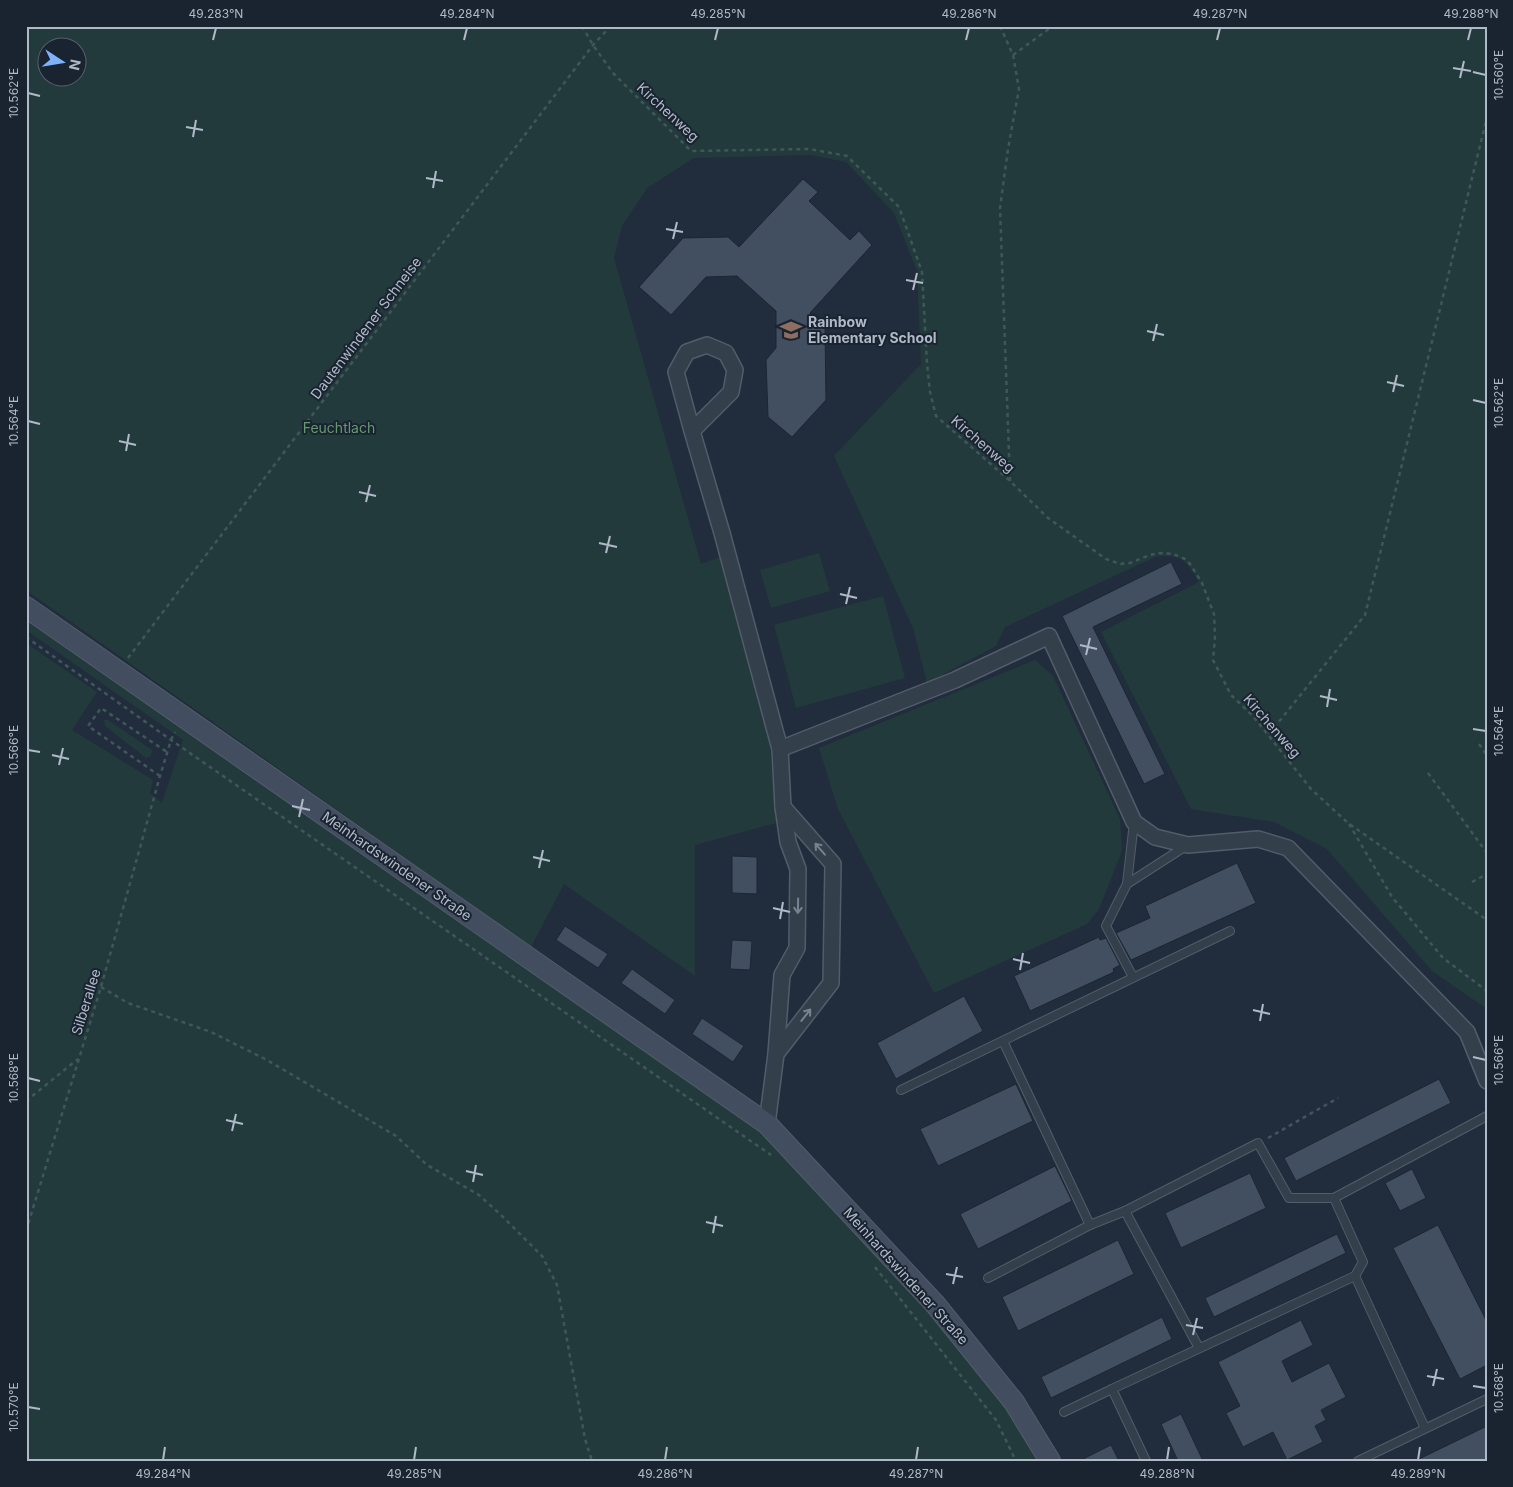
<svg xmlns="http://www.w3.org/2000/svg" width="1513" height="1487" viewBox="0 0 1513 1487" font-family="Inter,sans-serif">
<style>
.green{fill:#233a3d;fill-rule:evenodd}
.building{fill:#414f60;stroke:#1c2633}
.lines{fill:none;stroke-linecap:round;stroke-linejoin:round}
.lane-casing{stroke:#535c6a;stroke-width:10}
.street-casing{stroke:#535c6a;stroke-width:18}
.secondary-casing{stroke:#535c6a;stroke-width:22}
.path{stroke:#40575a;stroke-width:2.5;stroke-dasharray:4 4;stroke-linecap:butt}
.lane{stroke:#343f4c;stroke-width:8}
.street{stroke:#343f4c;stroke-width:15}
.secondary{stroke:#424e5f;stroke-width:20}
.oneway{stroke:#788290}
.ticks{fill:none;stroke:#b0b9c8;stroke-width:2}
.labels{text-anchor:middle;stroke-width:4;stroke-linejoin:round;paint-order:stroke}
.street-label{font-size:14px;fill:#b0b9c8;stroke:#1a2431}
.poi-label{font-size:14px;font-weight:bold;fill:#b0b9c8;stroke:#1a2431;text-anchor:start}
.park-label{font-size:14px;fill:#659a70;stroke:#1a2431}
.neatline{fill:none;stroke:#b0b9c8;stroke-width:2}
.ticks-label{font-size:12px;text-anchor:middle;fill:#b0b9c8}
</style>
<rect width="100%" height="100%" fill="#212d3c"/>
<g class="green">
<path d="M 26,26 L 1487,26 L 1487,1009 L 1432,971 L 1327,849 L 1274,822 L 1191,809 L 1101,632 L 1199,582 C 1187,560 1180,553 1155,557 L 1005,627 L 996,646 L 927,683 L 913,628 L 834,456 L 921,364 L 917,271 L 894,213 L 846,162 L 810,155 L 694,158 L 647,188 L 622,226 L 614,258 L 701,564 L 721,557 L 770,742 L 776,823 L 695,845 L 695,976 L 564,884 L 531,947 L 26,590 ZM 48,48 L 78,48 L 78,78 L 48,78 Z"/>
<polygon points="819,553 830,591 771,608 760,570"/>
<polygon points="883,596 905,678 796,708 774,625"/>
<polygon points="26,617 766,1131 935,1309 1009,1403 1041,1461 26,1461 26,643 97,692 72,730 153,780 150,793 162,803 183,740 26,630"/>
<polygon points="1035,660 1053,676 1120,819 1122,851 1099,909 1087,924 934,993 838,809 819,748"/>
<polygon points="104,720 108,720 152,750 151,756 146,758 105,726"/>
</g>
<g class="building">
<polygon points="803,179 818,192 809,201 850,240 859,231 872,245 810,313 825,327 826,400 792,437 768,417 766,360 776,348 776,311 737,276 706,277 671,315 639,287 683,238 728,237 739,247"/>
<polygon points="1171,562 1182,584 1093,627 1165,774 1144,784 1062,616"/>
<polygon points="732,856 757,857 757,894 732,893"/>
<polygon points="1237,863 1256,903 1131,960 1116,933 1150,918 1145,906"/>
<polygon points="565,926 608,954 598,968 556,940"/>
<polygon points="1099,937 1100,940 1106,938 1120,965 1113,969 1114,972 1030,1011 1014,976"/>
<polygon points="732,940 752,941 750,970 730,969"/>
<polygon points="632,969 675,1000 665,1014 621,983"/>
<polygon points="964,996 983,1031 896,1079 877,1043"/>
<polygon points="702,1018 744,1046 733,1062 692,1034"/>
<polygon points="1439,1079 1451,1103 1296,1181 1284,1158"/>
<polygon points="1016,1084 1033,1121 938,1166 920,1129"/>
<polygon points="1055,1166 1072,1201 978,1249 960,1214"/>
<polygon points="1412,1169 1426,1198 1400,1211 1385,1183"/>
<polygon points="1250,1173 1266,1208 1181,1248 1165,1213"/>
<polygon points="1438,1225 1487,1322 1487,1365 1460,1379 1393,1248"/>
<polygon points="1337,1234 1346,1253 1214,1317 1205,1298"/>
<polygon points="1118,1240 1134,1274 1018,1331 1002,1297"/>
<polygon points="1162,1317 1172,1339 1051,1398 1041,1377"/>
<polygon points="1301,1320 1313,1345 1282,1361 1292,1382 1329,1363 1346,1397 1321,1410 1326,1420 1315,1426 1323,1442 1287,1460 1273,1432 1243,1447 1226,1413 1240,1406 1218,1362"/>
<polygon points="1181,1414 1203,1461 1178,1461 1161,1424"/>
<polygon points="1487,1426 1487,1461 1415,1461"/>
<polygon points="1111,1445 1119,1461 1079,1461"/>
</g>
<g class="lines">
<g class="lane-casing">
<g id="lane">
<polyline points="1127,884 1186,846"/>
<polyline points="1133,977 1106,926 1127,884 1134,822"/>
<polyline points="1003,1041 1090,1225"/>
<polyline points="901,1090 1230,931"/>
<polyline points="1334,1198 1487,1116"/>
<polyline points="1125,1211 1199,1348"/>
<polyline points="988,1278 1090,1225 1125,1211 1258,1143 1289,1198 1334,1198 1363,1262 1355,1276 1425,1428"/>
<polyline points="1064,1412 1112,1389"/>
<polyline points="1146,1461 1112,1389 1355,1276"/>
<polyline points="1358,1461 1487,1399"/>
</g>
</g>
<g class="street-casing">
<g id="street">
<polyline points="692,431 731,392 735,370 726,353 707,345 687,352 676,372 692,431 722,533 780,749"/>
<polyline points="776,1054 831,983 833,864 783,807"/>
<polyline points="767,1124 776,1054 782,975 797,948 798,869 788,842 783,807 780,749 955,680 1049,636 1134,822 1155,837 1188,845 1258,839 1288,848 1467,1032 1487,1081"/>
</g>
</g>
<g class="secondary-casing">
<polyline id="secondary" points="26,607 767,1124 935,1304 1014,1402 1050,1461"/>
</g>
<g class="path">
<polyline points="582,26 593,45 613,73 691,151 810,149 847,156 899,207 922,272 927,364 930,392 936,416 1010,481 1048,518 1106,559 1120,564 1130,563 1150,555 1160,553 1173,554 1185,559 1190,564 1202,583 1214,614 1215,637 1213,660 1231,695 1253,716 1311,789 1348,823 1487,920"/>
<polyline points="1000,26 1013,55 1019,89 1008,149 1000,208 1010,481"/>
<polyline points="1013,55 1053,26"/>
<polyline points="26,637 171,740 771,1155"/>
<polyline points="128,658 593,45 611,26"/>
<polyline points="1269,734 1365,615 1487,117"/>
<polyline points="1479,744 1487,755"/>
<polyline points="1428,773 1487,853"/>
<polyline points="160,776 88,726 101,708 167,752"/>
<polyline points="1349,824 1392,897 1443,958 1487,991"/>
<polyline points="1472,882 1487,874"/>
<polyline points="101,987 128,1003 211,1032 267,1060 396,1136 427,1165 479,1195 501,1215 542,1256 557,1285 585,1439 592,1461"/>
<polyline points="26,1101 78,1059"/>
<polyline points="1268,1138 1338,1098"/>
<polyline points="26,1231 101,987 160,776 171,740 175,732"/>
<polyline points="875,1267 996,1420 1016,1461"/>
</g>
<use href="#lane" class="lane"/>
<use href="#street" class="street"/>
<use href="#secondary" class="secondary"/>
</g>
<defs><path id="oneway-shaft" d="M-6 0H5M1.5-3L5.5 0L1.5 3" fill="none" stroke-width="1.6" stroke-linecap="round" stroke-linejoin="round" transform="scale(1.25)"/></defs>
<g class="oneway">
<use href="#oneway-shaft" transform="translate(820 849) rotate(-131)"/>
<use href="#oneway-shaft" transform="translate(798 906) rotate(91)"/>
<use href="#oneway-shaft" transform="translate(806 1015) rotate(-52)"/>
</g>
<path class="ticks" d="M 213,40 L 216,28M 464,40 L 467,28M 715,40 L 718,28M 966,40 L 969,28M 1217,40 L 1220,28M 1468,40 L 1471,28M 1453,68 L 1471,71M 1473,72 L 1486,75M 1460,78 L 1464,61M 28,93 L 40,96M 186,127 L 203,130M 193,137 L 196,120M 426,178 L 443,181M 433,188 L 436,171M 666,229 L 683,232M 673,239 L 677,222M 906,280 L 923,283M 913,290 L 917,273M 1147,331 L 1164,335M 1153,341 L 1157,324M 1387,382 L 1404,386M 1393,392 L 1397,375M 1473,400 L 1486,403M 28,421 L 40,424M 119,441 L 136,445M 126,451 L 129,434M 359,492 L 376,496M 366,502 L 370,485M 599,543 L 617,547M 606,553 L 610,536M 840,594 L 857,598M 846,604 L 850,587M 1080,645 L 1097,649M 1086,655 L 1090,638M 1320,696 L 1337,700M 1327,707 L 1330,689M 1473,729 L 1486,731M 28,750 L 40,752M 52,755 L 69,759M 59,765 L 63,748M 292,806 L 310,810M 299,817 L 303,799M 533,857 L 550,861M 539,868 L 543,850M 773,908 L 790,912M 780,919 L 783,902M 1013,959 L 1030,963M 1020,970 L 1023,953M 1253,1010 L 1270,1014M 1260,1021 L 1263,1004M 1473,1057 L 1486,1060M 28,1078 L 40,1081M 226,1120 L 243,1124M 232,1131 L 236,1114M 466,1171 L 483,1175M 473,1182 L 476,1165M 706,1222 L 723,1226M 713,1233 L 716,1216M 946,1274 L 963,1277M 953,1284 L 957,1267M 1186,1325 L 1203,1328M 1193,1335 L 1197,1318M 1427,1376 L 1444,1379M 1433,1386 L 1437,1369M 1473,1386 L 1486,1388M 28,1407 L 40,1409M 163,1460 L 165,1447M 414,1460 L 416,1447M 665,1460 L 667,1447M 916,1460 L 918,1447M 1167,1460 L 1169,1447M 1418,1460 L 1420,1447"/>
<defs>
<g id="school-bare" transform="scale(1.725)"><path d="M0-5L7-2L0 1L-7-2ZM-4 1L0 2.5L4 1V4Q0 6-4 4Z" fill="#8d6e63" stroke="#1a2431" stroke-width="2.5" paint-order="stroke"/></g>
</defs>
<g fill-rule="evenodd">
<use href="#school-bare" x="791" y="330"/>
</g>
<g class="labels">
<g class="street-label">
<text transform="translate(668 112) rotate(43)" y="5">Kirchenweg</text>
<text transform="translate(366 328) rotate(-53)" y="5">Dautenwindener Schneise</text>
<text transform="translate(983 444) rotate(41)" y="5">Kirchenweg</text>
<text transform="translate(1272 726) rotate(49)" y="5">Kirchenweg</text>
<text transform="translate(397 866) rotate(35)" y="5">Meinhardswindener Straße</text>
<text transform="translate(86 1002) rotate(-73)" y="5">Silberallee</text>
<text transform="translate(906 1276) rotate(48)" y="5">Meinhardswindener Straße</text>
</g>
<g class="poi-label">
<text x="808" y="327">Rainbow<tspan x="808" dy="16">Elementary School</tspan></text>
</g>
<g class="park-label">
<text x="339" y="433">Feuchtlach</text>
</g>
</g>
<rect width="1513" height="1487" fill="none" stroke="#1a2431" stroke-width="55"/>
<g transform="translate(62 62) rotate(102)"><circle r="24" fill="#1a2431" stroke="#56606d"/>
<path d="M0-4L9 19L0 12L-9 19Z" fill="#7eb2fe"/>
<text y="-8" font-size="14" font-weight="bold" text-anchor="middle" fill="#b0b9c8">N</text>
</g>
<rect x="28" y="28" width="1458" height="1432" class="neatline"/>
<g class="ticks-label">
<text x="216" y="18">49.283°N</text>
<text x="467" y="18">49.284°N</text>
<text x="718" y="18">49.285°N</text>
<text x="969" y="18">49.286°N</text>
<text x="1220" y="18">49.287°N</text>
<text x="1471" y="18">49.288°N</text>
<text transform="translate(1499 75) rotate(-90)" y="4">10.560°E</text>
<text transform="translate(14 93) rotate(-90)" y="4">10.562°E</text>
<text transform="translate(1499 403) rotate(-90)" y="4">10.562°E</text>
<text transform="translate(14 421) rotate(-90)" y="4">10.564°E</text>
<text transform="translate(1499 731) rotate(-90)" y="4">10.564°E</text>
<text transform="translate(14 750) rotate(-90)" y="4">10.566°E</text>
<text transform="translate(1499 1060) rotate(-90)" y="4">10.566°E</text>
<text transform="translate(14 1078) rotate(-90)" y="4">10.568°E</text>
<text transform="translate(1499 1388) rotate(-90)" y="4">10.568°E</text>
<text transform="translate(14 1407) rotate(-90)" y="4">10.570°E</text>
<text x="163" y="1478">49.284°N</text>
<text x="414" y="1478">49.285°N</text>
<text x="665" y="1478">49.286°N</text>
<text x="916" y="1478">49.287°N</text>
<text x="1167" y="1478">49.288°N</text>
<text x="1418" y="1478">49.289°N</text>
</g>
</svg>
